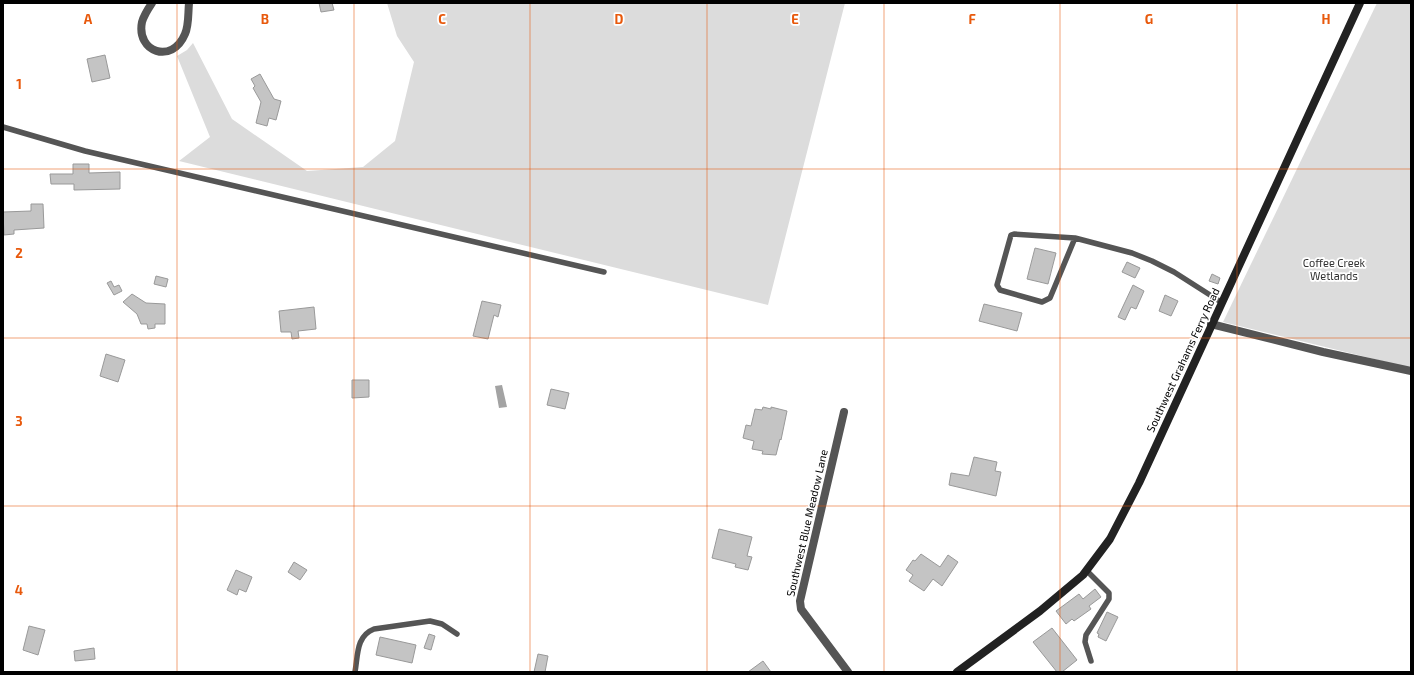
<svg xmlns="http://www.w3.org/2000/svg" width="1414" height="675" viewBox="0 0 1414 675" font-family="'Exo 2',sans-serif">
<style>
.green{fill:#dcdcdc}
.water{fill:#a3a3a3}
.building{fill:#c4c4c4;stroke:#999}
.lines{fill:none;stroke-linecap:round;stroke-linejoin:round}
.lane{stroke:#555;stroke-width:5.5}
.street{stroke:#555;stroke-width:8}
.secondary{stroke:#222;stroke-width:8}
.grid{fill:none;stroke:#e8590c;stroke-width:1;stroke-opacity:0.55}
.labels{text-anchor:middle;stroke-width:3.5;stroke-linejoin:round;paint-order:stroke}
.park-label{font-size:11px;fill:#333;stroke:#fff}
.street-label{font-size:11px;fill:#000;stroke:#fff}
.grid-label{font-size:13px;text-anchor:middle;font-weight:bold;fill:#e8590c;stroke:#fff;stroke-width:3.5;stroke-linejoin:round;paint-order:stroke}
</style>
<rect width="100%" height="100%" fill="#fff"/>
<g class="green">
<polygon points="387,3 845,3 768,305 179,161 210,137 177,56 187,50 193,43 232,119 307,171 363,167 395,141 414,62 397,36"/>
<polygon points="1377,3 1411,3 1411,368 1223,322"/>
</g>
<polygon class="water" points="502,385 507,407 499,408 495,386"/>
<g class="building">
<polygon points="319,3 332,3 334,10 321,12"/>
<polygon points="105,55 110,78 92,82 87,59"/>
<polygon points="260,74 274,99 281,101 276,120 269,118 267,126 256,123 261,102 253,88 255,86 251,79"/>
<polygon points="73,164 89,164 89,173 120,172 120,189 74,190 74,184 51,184 50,174 73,174"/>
<polygon points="31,204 43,204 44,228 14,230 14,234 4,235 3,212 31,211"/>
<polygon points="1035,248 1056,253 1048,284 1027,279"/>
<polygon points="1127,262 1140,268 1135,278 1122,272"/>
<polygon points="1212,274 1220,278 1218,284 1209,281"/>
<polygon points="156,276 168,279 166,287 154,284"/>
<polygon points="111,281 114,287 119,285 122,291 114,295 107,283"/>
<polygon points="1133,285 1144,291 1136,309 1131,307 1125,320 1118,317"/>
<polygon points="132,294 146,303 165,304 165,324 155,324 155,328 148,329 147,324 141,324 137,314 123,302"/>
<polygon points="1165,295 1178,301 1171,316 1159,311"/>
<polygon points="482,301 501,305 498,317 494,315 488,339 473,336"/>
<polygon points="984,304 1022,313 1017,331 979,321"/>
<polygon points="314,307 316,329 298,331 299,338 292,339 291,332 281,332 279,311"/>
<polygon points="106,354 125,360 118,382 100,376"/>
<polygon points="352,380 369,380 369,397 352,398"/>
<polygon points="551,389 569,393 565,409 547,405"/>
<polygon points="763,407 771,409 771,407 787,411 781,440 780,439 776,455 762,454 763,451 752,449 754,441 743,438 746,425 751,426 755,409 762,410"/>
<polygon points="974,457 997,462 995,471 1001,472 996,496 949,485 951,473 969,476"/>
<polygon points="719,529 752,537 747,556 752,557 748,570 735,567 736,564 712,558"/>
<polygon points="921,554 940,567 948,555 958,562 942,586 933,579 924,591 909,581 913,575 906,570 913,560 915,561"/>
<polygon points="294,562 307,570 300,580 288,572"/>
<polygon points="236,570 252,577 246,592 239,589 237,595 227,590"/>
<polygon points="1095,589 1101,597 1089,606 1091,609 1074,621 1072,619 1066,624 1056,611 1079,594 1083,599"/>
<polygon points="1107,612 1118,617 1106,641 1098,637 1099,634 1097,633"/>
<polygon points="29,626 45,630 38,655 23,650"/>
<polygon points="1052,628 1077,660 1062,672 1057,672 1033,642"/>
<polygon points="429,634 435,636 431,650 424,648"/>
<polygon points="380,637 416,645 412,663 376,655"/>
<polygon points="94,648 95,659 75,661 74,651"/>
<polygon points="538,654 548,656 545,672 534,672"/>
<polygon points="763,661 771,672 748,672"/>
</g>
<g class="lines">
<g class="lane">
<polyline points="3,127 85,151 604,272"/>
<polyline points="1075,238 1050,298 1042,302 1000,290 997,285 1011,235 1014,234 1075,238 1132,253 1152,261 1174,272 1221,302"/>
<polyline points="1086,570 1109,593 1109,599 1086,635 1085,642 1091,661"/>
<path d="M 355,672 C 358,655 356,636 374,629 L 430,621 L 442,624 L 457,634"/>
</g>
<g class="street">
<path d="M 152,3 C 148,9 144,15 142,22 C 136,52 172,65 185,34 C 189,25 188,13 189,3"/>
<polyline points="1211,324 1323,352 1411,371"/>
<polyline points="844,412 800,601 801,609 848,672"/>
</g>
<polyline class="secondary" points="957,672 1040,611 1083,575 1110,539 1139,483 1360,3"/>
</g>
<path class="grid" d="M 177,3 L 177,672M 354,3 L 354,672M 530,3 L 530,672M 707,3 L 707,672M 884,3 L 884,672M 1060,3 L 1060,672M 1237,3 L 1237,672M 3,169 L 1411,169M 3,338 L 1411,338M 3,506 L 1411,506"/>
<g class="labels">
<g class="park-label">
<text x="1334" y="267">Coffee Creek<tspan x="1334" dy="13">Wetlands</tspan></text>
</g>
<g class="street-label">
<text transform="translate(1183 360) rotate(-65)" y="4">Southwest Grahams Ferry Road</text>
<text transform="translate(807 523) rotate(-77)" y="4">Southwest Blue Meadow Lane</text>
</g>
</g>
<g class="grid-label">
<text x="88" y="24">A</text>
<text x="265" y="24">B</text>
<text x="442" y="24">C</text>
<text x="619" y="24">D</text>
<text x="795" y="24">E</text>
<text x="972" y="24">F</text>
<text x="1149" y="24">G</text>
<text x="1326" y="24">H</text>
<text x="19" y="89">1</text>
<text x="19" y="258">2</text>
<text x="19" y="426">3</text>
<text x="19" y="595">4</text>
</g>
<rect width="1414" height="675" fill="none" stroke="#000000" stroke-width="8"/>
</svg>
